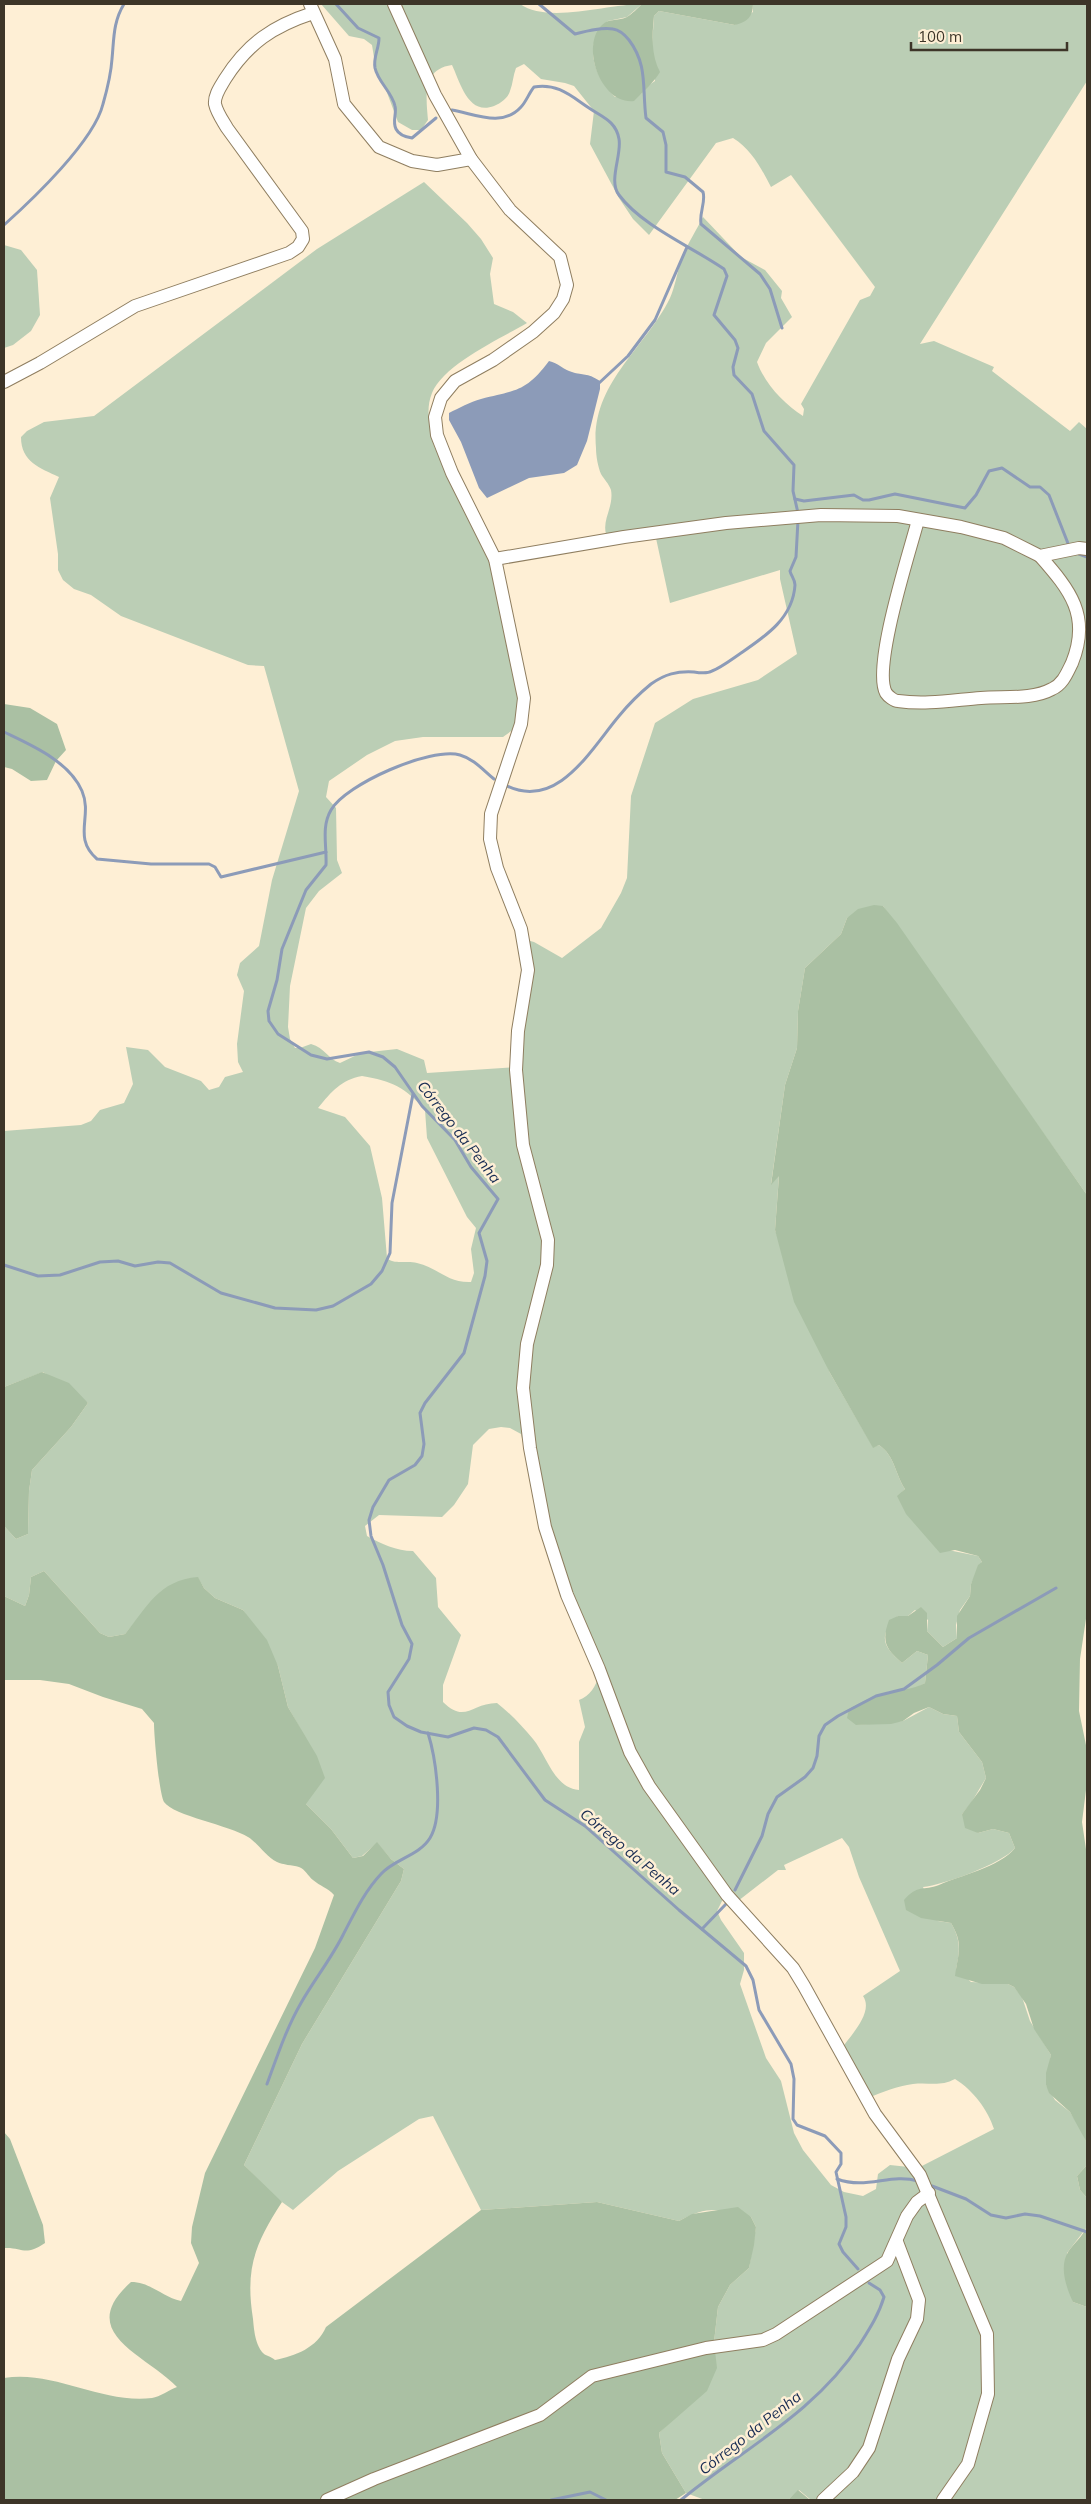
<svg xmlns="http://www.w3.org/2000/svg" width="1091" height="2504" viewBox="0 0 1091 2504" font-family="Mulish,sans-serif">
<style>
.green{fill:#bbceb5;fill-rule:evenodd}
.forest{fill:#aac0a3}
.water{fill:#8c9bb8}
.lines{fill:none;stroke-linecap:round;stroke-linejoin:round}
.stream{stroke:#8c9bb8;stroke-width:3}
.minor-casing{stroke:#8f7e60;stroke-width:14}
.minor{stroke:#fff;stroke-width:12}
.labels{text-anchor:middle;stroke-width:5;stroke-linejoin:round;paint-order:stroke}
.water-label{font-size:15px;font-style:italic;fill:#182c53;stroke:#feefd5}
</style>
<rect width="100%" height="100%" fill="#feefd5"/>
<g class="green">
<path d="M 321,4 L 520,4 C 548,24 608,4 642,4 L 627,17 L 608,21 C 604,25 598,31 596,37 C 587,59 600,82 615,97 L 641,94 L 643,89 L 655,81 L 652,46 L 654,16 L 659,11 L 735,25 L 753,12 L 753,4 L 1087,4 L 1087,81 L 920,344 L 934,341 L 994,367 L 992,371 L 1070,431 L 1079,422 L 1087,429 L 1087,1195 L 883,906 L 847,918 L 841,934 L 805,968 L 798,1011 L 797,1048 L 785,1085 L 771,1184 L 779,1175 L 775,1230 L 830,1373 L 873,1447 L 879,1445 C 895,1456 895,1474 905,1489 L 902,1492 L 948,1550 L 978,1556 L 982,1562 L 971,1584 L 970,1596 L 960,1610 L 956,1625 L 957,1638 L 943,1647 L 927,1631 L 928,1620 L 915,1610 L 908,1616 L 898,1616 C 878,1635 882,1646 902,1663 L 917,1651 L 928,1655 L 925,1683 L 914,1689 L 887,1692 L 856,1725 L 903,1721 L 929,1707 L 943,1714 L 957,1716 L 959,1732 L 982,1762 L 986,1778 L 971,1803 L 962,1814 L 978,1833 L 993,1829 L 1009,1833 L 1015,1848 C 1002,1864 943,1885 923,1887 L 938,1921 L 951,1923 C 961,1940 960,1951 956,1969 L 971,1982 L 1008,1984 L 1014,1987 L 1022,1997 L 1030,2021 L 1051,2055 L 1046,2085 L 1055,2100 L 1070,2112 L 1079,2126 L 1087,2143 L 1087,2165 L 1077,2176 L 1080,2190 L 1087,2198 L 1087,2227 L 1067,2253 L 1073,2302 L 1087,2307 L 1087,2500 L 811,2500 L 799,2490 L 788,2500 L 705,2500 L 686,2493 L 662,2453 L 659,2433 L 681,2412 L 714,2342 L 718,2307 L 730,2285 L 749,2268 L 756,2227 L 751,2217 C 721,2209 708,2205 679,2221 L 597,2202 L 481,2210 L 433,2116 L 419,2119 L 338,2171 L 293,2210 L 275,2197 L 244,2165 L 302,2044 L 401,1881 L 404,1869 L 391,1859 L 377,1843 L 362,1856 L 353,1858 L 331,1829 L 306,1804 L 301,1730 L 288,1707 L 278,1666 L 243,1610 L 215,1598 L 204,1588 L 198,1578 L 141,1615 L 125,1634 L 109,1637 L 100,1633 L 44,1571 L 31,1577 L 29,1595 L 25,1606 L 4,1596 L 4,1526 L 16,1539 L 28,1534 L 29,1491 L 32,1470 L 71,1427 L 88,1403 L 43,1372 L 4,1387 L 4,1131 L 81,1125 L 91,1121 L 100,1110 L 124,1103 L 133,1084 L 126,1047 L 148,1050 L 165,1067 L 201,1081 L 209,1090 L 219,1087 L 225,1077 L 243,1072 L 238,1062 L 237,1044 L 244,991 L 237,975 L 240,963 L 259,946 L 272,880 L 299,791 L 264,666 L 248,665 L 121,616 L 91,595 L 74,589 L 63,580 L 58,570 L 58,554 L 50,498 L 59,477 C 40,468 21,462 21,437 L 27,431 L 44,422 L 94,416 L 317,249 L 424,182 L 467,223 L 481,239 L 493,258 L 490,274 L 494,304 L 513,312 L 527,323 C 500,339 444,364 432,393 C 425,410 430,428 434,446 L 498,578 L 521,705 L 514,729 L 503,737 L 423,737 L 395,741 L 367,755 L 329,781 L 326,797 L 336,808 L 337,860 L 342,873 L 319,891 L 306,908 L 290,986 L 288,1027 L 290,1039 L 295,1048 L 300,1048 L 311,1044 C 325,1048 328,1059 340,1063 L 361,1053 L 397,1049 L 424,1060 L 427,1073 L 518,1067 L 523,939 L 534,942 L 562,958 L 601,928 L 621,893 L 627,878 L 631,796 L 655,723 L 693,699 L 758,680 L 797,654 L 780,579 L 780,570 L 670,603 L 654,529 L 606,534 C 602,519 614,507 611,490 C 609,484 604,479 601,474 C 598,467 596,456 596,448 C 590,384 645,349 670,298 C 675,287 677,273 681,261 C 686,246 696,231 703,217 L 741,257 L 765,270 L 782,291 L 781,298 L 792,317 L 766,343 L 757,362 C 765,384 784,404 803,416 L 804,409 L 801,404 L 860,300 L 870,296 L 875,287 L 791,175 L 771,187 C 761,168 752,150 733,138 L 716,143 L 649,235 L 633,219 L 619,198 L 590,144 L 594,111 L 574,86 L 565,83 L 541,79 L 524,64 L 516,68 C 513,76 513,83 510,91 C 508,98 501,103 494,106 C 468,116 460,82 452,65 C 422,69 426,97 428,120 L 421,130 L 412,130 L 398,122 L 386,90 L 377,76 L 372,45 L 364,39 L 349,36 ZM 362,1076 C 392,1081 405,1087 425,1110 L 427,1138 L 467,1217 L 476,1228 L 471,1249 L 474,1273 L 471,1282 C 447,1283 439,1268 417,1263 C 408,1260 393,1265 387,1258 L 382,1198 L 370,1146 L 345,1117 L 318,1108 C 332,1091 341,1080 362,1076 ZM 501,1427 L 510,1428 L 521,1434 L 533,1485 L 599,1675 C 596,1686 590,1696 579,1700 L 585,1727 L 579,1742 L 579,1790 C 554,1788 547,1756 533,1739 C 522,1726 510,1713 497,1703 C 472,1703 465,1724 443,1702 L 443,1685 L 461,1635 L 438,1607 L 436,1578 L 413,1551 C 396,1551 382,1544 367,1536 L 365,1526 L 379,1515 L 442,1517 L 454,1505 L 468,1484 L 473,1445 L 489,1429 ZM 842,1838 L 849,1847 L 859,1877 L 900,1971 L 863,1996 C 874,2012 851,2035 842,2048 L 868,2098 C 883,2092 897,2086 913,2084 C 929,2082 940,2087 955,2079 C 973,2090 988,2110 994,2129 L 918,2168 L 890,2165 L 878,2174 L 876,2189 L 863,2196 L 844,2192 L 831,2185 L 803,2150 L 794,2133 L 781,2081 L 766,2058 L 740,1984 L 744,1970 L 744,1953 L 721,1920 L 717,1911 L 724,1897 L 738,1901 L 778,1870 L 786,1870 L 784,1865 Z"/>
<polygon points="4,245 21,250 37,270 40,315 31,331 13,345 4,348"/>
</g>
<g class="forest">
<path d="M 642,4 L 753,4 C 753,17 747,22 735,25 L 659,11 L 654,16 C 652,35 651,55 660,72 C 655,81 642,93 634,101 C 601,105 580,46 602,25 C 609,18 619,21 627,17 C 632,14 638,8 642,4 Z"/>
<polygon points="4,704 30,708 57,724 66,750 56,761 47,780 31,781 12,769 4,767"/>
<path d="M 874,905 L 883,906 L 897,923 L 1087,1195 L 1087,1612 L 1080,1659 L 1079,1711 L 1087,1750 L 1087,1782 L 1082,1822 L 1087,1856 L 1087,2143 L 1070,2112 L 1049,2093 L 1046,2085 L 1046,2073 L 1051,2055 L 1034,2029 L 1026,2004 L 1014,1987 L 1008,1984 L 982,1984 L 955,1976 C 958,1953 964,1945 951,1923 L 921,1918 L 906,1910 L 904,1900 C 918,1884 923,1891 939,1885 C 959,1876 1000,1867 1015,1848 L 1009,1833 L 993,1829 L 978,1833 L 965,1828 L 962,1814 L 980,1790 L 986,1778 L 982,1762 L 959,1732 L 957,1716 L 943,1714 L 929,1707 L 914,1713 L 903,1721 L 891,1724 L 856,1725 L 847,1718 L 849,1709 C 861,1702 873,1696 886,1693 C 900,1689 912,1690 925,1683 L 928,1655 L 917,1651 L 902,1663 C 886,1649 881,1642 889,1620 L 898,1616 L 908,1616 L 921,1607 L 927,1613 L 927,1631 L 943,1647 L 957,1638 L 957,1616 L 970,1596 L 971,1584 L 978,1565 L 982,1562 L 978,1556 L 955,1550 L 940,1553 L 906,1514 L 897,1496 L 905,1489 C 895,1474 895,1456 879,1445 L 873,1448 L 830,1373 L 794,1302 L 775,1230 L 779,1176 L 771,1185 L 785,1085 L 797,1048 L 798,1011 L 805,968 L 841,934 L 847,918 L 858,909 Z"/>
<polygon points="42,1372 69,1383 88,1403 71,1427 32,1470 29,1491 28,1534 16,1539 4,1526 4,1387"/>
<path d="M 44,1571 L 100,1633 L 109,1637 L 125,1634 C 147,1607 159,1580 198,1577 L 204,1588 L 215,1598 L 243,1610 L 267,1640 L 278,1666 L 288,1707 L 317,1756 L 325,1778 L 306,1804 L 331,1829 L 353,1858 L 363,1856 L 377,1842 L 391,1859 L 404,1869 L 401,1881 L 302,2044 L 244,2165 L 282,2202 C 255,2244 245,2268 253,2319 C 254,2330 255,2343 262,2352 C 265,2356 271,2356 275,2360 C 295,2356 317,2348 326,2327 L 481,2210 L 597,2202 L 679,2221 L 692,2214 L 738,2207 L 751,2217 L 756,2227 L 754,2245 L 749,2268 L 730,2285 L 718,2307 L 714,2342 L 717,2368 L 707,2391 L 659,2433 L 662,2453 L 686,2493 L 675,2500 L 4,2500 L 4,2378 C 54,2370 101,2404 152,2398 C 160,2397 169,2390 177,2387 C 145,2354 74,2333 131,2282 C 151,2282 162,2297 181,2301 L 199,2263 L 191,2243 L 192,2227 L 205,2173 L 315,1948 L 334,1895 C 328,1888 320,1886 313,1880 C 308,1876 305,1869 299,1867 C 292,1865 283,1865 277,1862 C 266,1857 258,1843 248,1837 C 229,1825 174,1816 164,1802 C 159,1793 154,1735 154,1723 L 142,1709 L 103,1697 L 69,1684 L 40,1680 L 4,1680 L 4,1596 L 25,1606 L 29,1595 L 31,1577 Z"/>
<path d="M 4,2132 L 10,2139 L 43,2225 L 45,2243 C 24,2257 23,2247 4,2248 Z"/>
<polygon points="1087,2165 1087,2198 1080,2190 1077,2176"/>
<path d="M 1087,2227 L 1087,2307 L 1073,2302 C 1066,2287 1059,2267 1068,2252 C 1074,2243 1082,2237 1087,2227 Z"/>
<polygon points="798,2490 809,2499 811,2500 788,2500"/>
</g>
<path class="water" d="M 549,361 C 558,363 564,370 572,372 C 584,376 586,372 600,381 L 600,389 L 587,441 L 577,465 L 564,473 L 529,478 L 487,498 L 479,488 L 461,442 L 449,420 L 449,413 C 459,408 470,402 481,399 C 516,390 526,392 549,361 Z"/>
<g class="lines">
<g class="stream">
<path d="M 336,4 L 358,28 L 379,38 C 379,49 373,57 375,68 C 378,82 392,92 395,106 C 397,114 392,121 396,129 C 399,135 405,137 412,138 L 436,118"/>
<path d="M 539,4 L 575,34 C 587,31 601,27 613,29 C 620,30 625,35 629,40 C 648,65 642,88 646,118 L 663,132 L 666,145 L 666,172 L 685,177 L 703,192 C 706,202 699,213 701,224 L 760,274 L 770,289 L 782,328"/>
<path d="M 452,110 C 475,114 502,128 521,107 C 526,102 529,93 534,87 C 558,83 571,96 589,108 C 602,117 616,121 619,139 C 622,155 608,181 619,195 C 642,226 692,247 724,269 L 727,276 L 714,315 L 735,340 L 738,348 L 733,367 L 734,375 L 752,394 L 764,431 L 794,465 L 793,491 L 798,513"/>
<path d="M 4,225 C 33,199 94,141 103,104 C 107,90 111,74 112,59 C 114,39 113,22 124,4"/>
<polyline points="598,384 628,356 655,320 687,247"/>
<polyline points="795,499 804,501 854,495 863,500 869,500 895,494 965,508 976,495 989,471 1002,468 1030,487 1040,487 1049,495 1069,546"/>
<polyline points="1079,554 1087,557"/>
<path d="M 4,732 C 31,745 69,761 82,791 C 93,817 72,837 97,859 L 151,864 L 209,864 L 215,867 L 221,877 L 326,852"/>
<path d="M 494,779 C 483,770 474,759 460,755 C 430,747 346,784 331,810 C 321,827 327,846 326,865 L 306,890 L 282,949 L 277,980 L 268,1011 L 269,1021 L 278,1034 L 311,1055 L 327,1059 L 369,1052 L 383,1057 L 395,1067 L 422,1106 L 455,1140 L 471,1167 L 498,1199 L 479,1233 L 487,1261 L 485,1276 L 464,1353 L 425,1403 L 420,1413 L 424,1444 L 422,1456 L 415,1465 L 389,1480 L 373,1507 L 369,1520 L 371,1536 L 383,1565 L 402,1625 L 412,1644 L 409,1659 L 388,1692 L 389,1705 L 394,1717 L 407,1726 L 421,1732 L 448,1737 L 474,1728 L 486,1730 L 498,1737 L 545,1800 L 585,1826 L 679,1910 L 746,1966 L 753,1980 L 759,2010 L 791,2064 L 794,2079 L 793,2119 L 797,2125 L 825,2136 L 841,2153 L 841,2164 L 836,2172 L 846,2217 L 846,2227 L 839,2244 L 843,2252 L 858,2269"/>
<path d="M 505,785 C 557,812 591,749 619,716 C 628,705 640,693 651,684 C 665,674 677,671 694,672 C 700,673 707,674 712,671 C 722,667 732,659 741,653 C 766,636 793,618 795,585 C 795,579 791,576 790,571 L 796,557 L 798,520"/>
<polyline points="4,1265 38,1276 60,1275 100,1262 118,1261 135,1266 158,1262 170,1263 221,1293 275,1308 316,1310 333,1306 371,1284 382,1271 390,1253 392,1203 413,1094"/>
<polyline points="735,1890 762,1836 768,1814 777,1797 805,1777 813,1768 817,1756 819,1736 825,1725 838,1716 876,1696 904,1689 937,1665 969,1638 1056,1588"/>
<polyline points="702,1929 726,1904"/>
<path d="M 267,2084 C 277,2057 286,2029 301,2003 C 314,1980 331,1959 343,1935 C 354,1914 364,1892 381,1874 C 394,1859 419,1856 430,1838 C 444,1815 436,1759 428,1733"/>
<path d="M 837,2179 C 867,2190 890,2173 918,2181"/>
<polyline points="932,2186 966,2199 991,2215 1006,2218 1025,2214 1040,2216 1087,2232"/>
<polyline points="551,2500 590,2492 606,2500"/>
<path d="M 681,2500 C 744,2448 814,2414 860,2344 C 870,2328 879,2314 884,2297 L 880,2290 L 869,2283"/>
</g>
<g class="minor-casing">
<g id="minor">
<polyline points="310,4 335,59 344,104 379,147 412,161 437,165 471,159"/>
<polyline points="394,4 435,95 471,159 510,210 560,257 567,285 563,299 554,313 533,332 493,360 455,381 441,398 435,417 437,435 452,473 495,559 524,698 521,724 491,814 490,839 497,868 521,929 528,970 518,1031 516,1070 523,1145 548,1240 547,1265 527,1344 523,1388 530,1448 545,1527 567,1595 599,1669 630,1752 649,1786 727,1895 793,1968 804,1986 875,2114 920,2175 987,2334 988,2394 968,2464 943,2500"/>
<path d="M 4,382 L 40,363 L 135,306 L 289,253 L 298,247 L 303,239 L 302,231 L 227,128 C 223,121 217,113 215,104 C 214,95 221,86 225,79 C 248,43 273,26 313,13"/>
<path d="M 918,520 C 910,551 872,667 886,693 C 888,696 894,701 898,701 C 926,705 954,700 981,698 C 1003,696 1032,700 1052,689 C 1063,684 1067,673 1072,663 C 1091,616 1070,590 1040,556"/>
<polyline points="495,559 624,537 726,523 821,515 898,516 961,527 1004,538 1040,556 1079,548 1087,549"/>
<polyline points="327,2500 374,2479 540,2415 592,2376 706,2348 763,2340 776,2334 887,2261 907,2216 917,2202 929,2193"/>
<polyline points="823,2500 853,2472 869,2448 898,2359 917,2319 919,2300 897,2242"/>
</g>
</g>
<use href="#minor" class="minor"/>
</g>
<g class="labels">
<g class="water-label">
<text transform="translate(459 1132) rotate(52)" y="5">Córrego da Penha</text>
<text transform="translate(630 1852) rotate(40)" y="5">Córrego da Penha</text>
<text transform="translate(750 2433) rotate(-38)" y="5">Córrego da Penha</text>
</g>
</g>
<rect width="1091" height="2504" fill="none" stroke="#3d3528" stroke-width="10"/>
<path d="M911 42v8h156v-8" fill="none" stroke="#3d3528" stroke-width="2.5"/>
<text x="918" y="42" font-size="15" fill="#3d3528" stroke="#feefd5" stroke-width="4" paint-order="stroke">100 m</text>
</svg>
